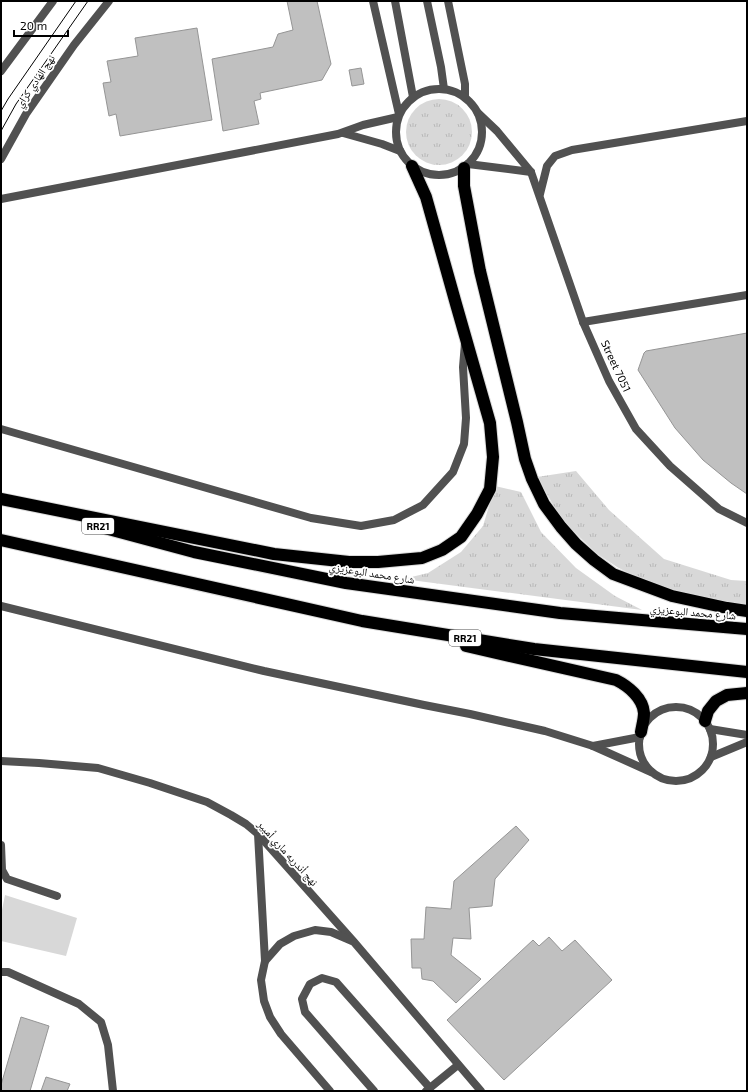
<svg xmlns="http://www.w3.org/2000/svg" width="748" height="1092" viewBox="0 0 748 1092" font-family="'Exo 2','Noto Naskh Arabic',sans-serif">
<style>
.grass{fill:url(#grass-tufts)}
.pitch{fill:#d8d8d8}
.building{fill:#c0c0c0;stroke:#959595}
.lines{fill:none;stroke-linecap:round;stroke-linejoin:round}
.motorway-casing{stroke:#dbdbdb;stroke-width:14}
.service{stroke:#515151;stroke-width:8}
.minor{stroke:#515151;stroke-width:8}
.tertiary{stroke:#515151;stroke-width:8}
.motorway{stroke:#000;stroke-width:12}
.tram{stroke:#000;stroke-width:1}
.labels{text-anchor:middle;stroke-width:3.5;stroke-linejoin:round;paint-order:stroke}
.shield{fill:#fff;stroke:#4c4c4c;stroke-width:1}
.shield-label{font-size:10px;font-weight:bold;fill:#000}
.street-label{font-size:11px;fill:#000;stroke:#fff}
</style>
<defs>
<pattern id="grass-tufts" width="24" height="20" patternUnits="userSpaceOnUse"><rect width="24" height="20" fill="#d8d8d8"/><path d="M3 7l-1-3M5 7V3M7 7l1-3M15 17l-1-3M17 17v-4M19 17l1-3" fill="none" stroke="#b8b8b8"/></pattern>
</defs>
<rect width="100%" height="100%" fill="#fff"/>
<g class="grass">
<circle cx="439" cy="132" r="33"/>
<polygon points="576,471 609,510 664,559 731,580 747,581 747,606 676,593 638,578 617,567 596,553 562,520 537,477"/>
<polygon points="495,486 521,492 541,532 576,568 615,596 642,610 403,579 428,573 461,552 483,526"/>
</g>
<polygon class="pitch" points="5,895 77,918 66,956 1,941 1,915"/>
<g class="building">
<polygon points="287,1 317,1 331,64 322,80 260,93 261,99 254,101 259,124 223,131 212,59 273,47 278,34 293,30"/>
<polygon points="197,28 212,120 120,136 116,114 109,116 103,83 111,82 107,61 138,56 135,38"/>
<polygon points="361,68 364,84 352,86 349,70"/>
<polygon points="747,333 747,494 731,483 703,460 675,428 638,370 644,353 646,351"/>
<polygon points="516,826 529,840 495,879 492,906 469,908 471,939 453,938 451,955 481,979 456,1003 433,981 422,979 421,968 412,968 411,939 424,939 426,907 451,909 454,881"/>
<polygon points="549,937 562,951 575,940 612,980 504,1080 447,1020 533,940 539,946"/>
<polygon points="21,1017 49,1026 30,1091 1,1091 1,1085"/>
<polygon points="46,1077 70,1084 67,1091 41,1091"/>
</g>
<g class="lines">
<g class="motorway-casing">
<g id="motorway">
<polyline points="464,168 464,186 480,271 517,422 525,459 532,479 544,504 561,527 576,544 594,560 613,574 672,596 727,608 747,611"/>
<polyline points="1,499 274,554 349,562 378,562 422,558 442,550 461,537 477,514 490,489 493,457 490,423 456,304 426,197 412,166"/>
<polyline points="97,526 194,552 346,583 560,613 747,629"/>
<polyline points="1,540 362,621 534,649 747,672"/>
<path d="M 466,646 L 616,680 C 628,686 643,698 644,713 C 644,719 642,726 641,732"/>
<polyline points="705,721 708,711 716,701 727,695 747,693"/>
</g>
</g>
<g class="service">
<polyline points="373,1 399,114"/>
<polyline points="448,1 465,84 465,97"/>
<polyline points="1,845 2,870 7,879 57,896"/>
<polyline points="1,972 8,972 79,1004 101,1022 108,1045 113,1091"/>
<polyline points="374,1091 305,1012 302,999 310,984 322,978 336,982 430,1088"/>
<polyline points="426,1091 458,1065"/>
</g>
<g class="minor">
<polyline points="478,113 497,131 531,172 583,322 609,381 636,429 670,466 719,509 747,523"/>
<polyline points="343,133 382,144 400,151"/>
<polyline points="468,164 531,172"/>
<polyline points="540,194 547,166 555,156 572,150 747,121"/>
<polyline points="1,199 338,134 363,125 398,117"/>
<polyline points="583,322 747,295"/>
<polyline points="710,729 747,735"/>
<polyline points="711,757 747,742"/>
<polyline points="1,761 39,763 98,768 150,783 207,802 231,815 246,824 258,834 354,942 481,1091"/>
<polyline points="258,834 265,961"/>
<polyline points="330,1091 281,1034 270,1017 264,1001 261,980 265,961 280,944 294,936 315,930 331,932 352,941"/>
</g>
<g class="tertiary">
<polyline points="395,1 413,97"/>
<polyline points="427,1 441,67 444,89"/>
<polyline points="1,71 53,1"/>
<circle cx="439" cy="132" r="43"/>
<polyline points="1,159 26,114 74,45 109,1"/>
<polyline points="1,429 311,518 361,526 394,520 423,505 453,472 464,444 466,418 463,367 465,343"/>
<polyline points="1,606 264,671 424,705 470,714 545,731 593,746 651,772"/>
<circle cx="676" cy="744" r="37"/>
<polyline points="593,746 640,737"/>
</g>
<use href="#motorway" class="motorway"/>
<g class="tram">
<polyline points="1,111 8,99 76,1"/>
<polyline points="1,131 16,104 88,1"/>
</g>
</g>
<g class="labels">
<g class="shield">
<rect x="82" y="518" width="32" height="16" rx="3"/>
<rect x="449" y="630" width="32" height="16" rx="3"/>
</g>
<g class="shield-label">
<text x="98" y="530">RR21</text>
<text x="465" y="642">RR21</text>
</g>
<g class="street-label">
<text transform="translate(35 81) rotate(-56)" y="4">نهج الهادي كراي</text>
<text transform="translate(616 366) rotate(65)" y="4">Street 7051</text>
<text transform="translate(372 573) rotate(9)" y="4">شارع محمد البوعزيزي</text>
<text transform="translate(693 612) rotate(5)" y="4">شارع محمد البوعزيزي</text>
<text transform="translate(288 853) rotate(48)" y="4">نهج أندريه ماري أمبير</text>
</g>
</g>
<rect width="748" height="1092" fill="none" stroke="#000000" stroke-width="4"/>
<path d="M14 30v6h54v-6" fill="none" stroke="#000000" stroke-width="2"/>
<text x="20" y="30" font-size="12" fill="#000000" stroke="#ffffff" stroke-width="3" paint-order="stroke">20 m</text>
</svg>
